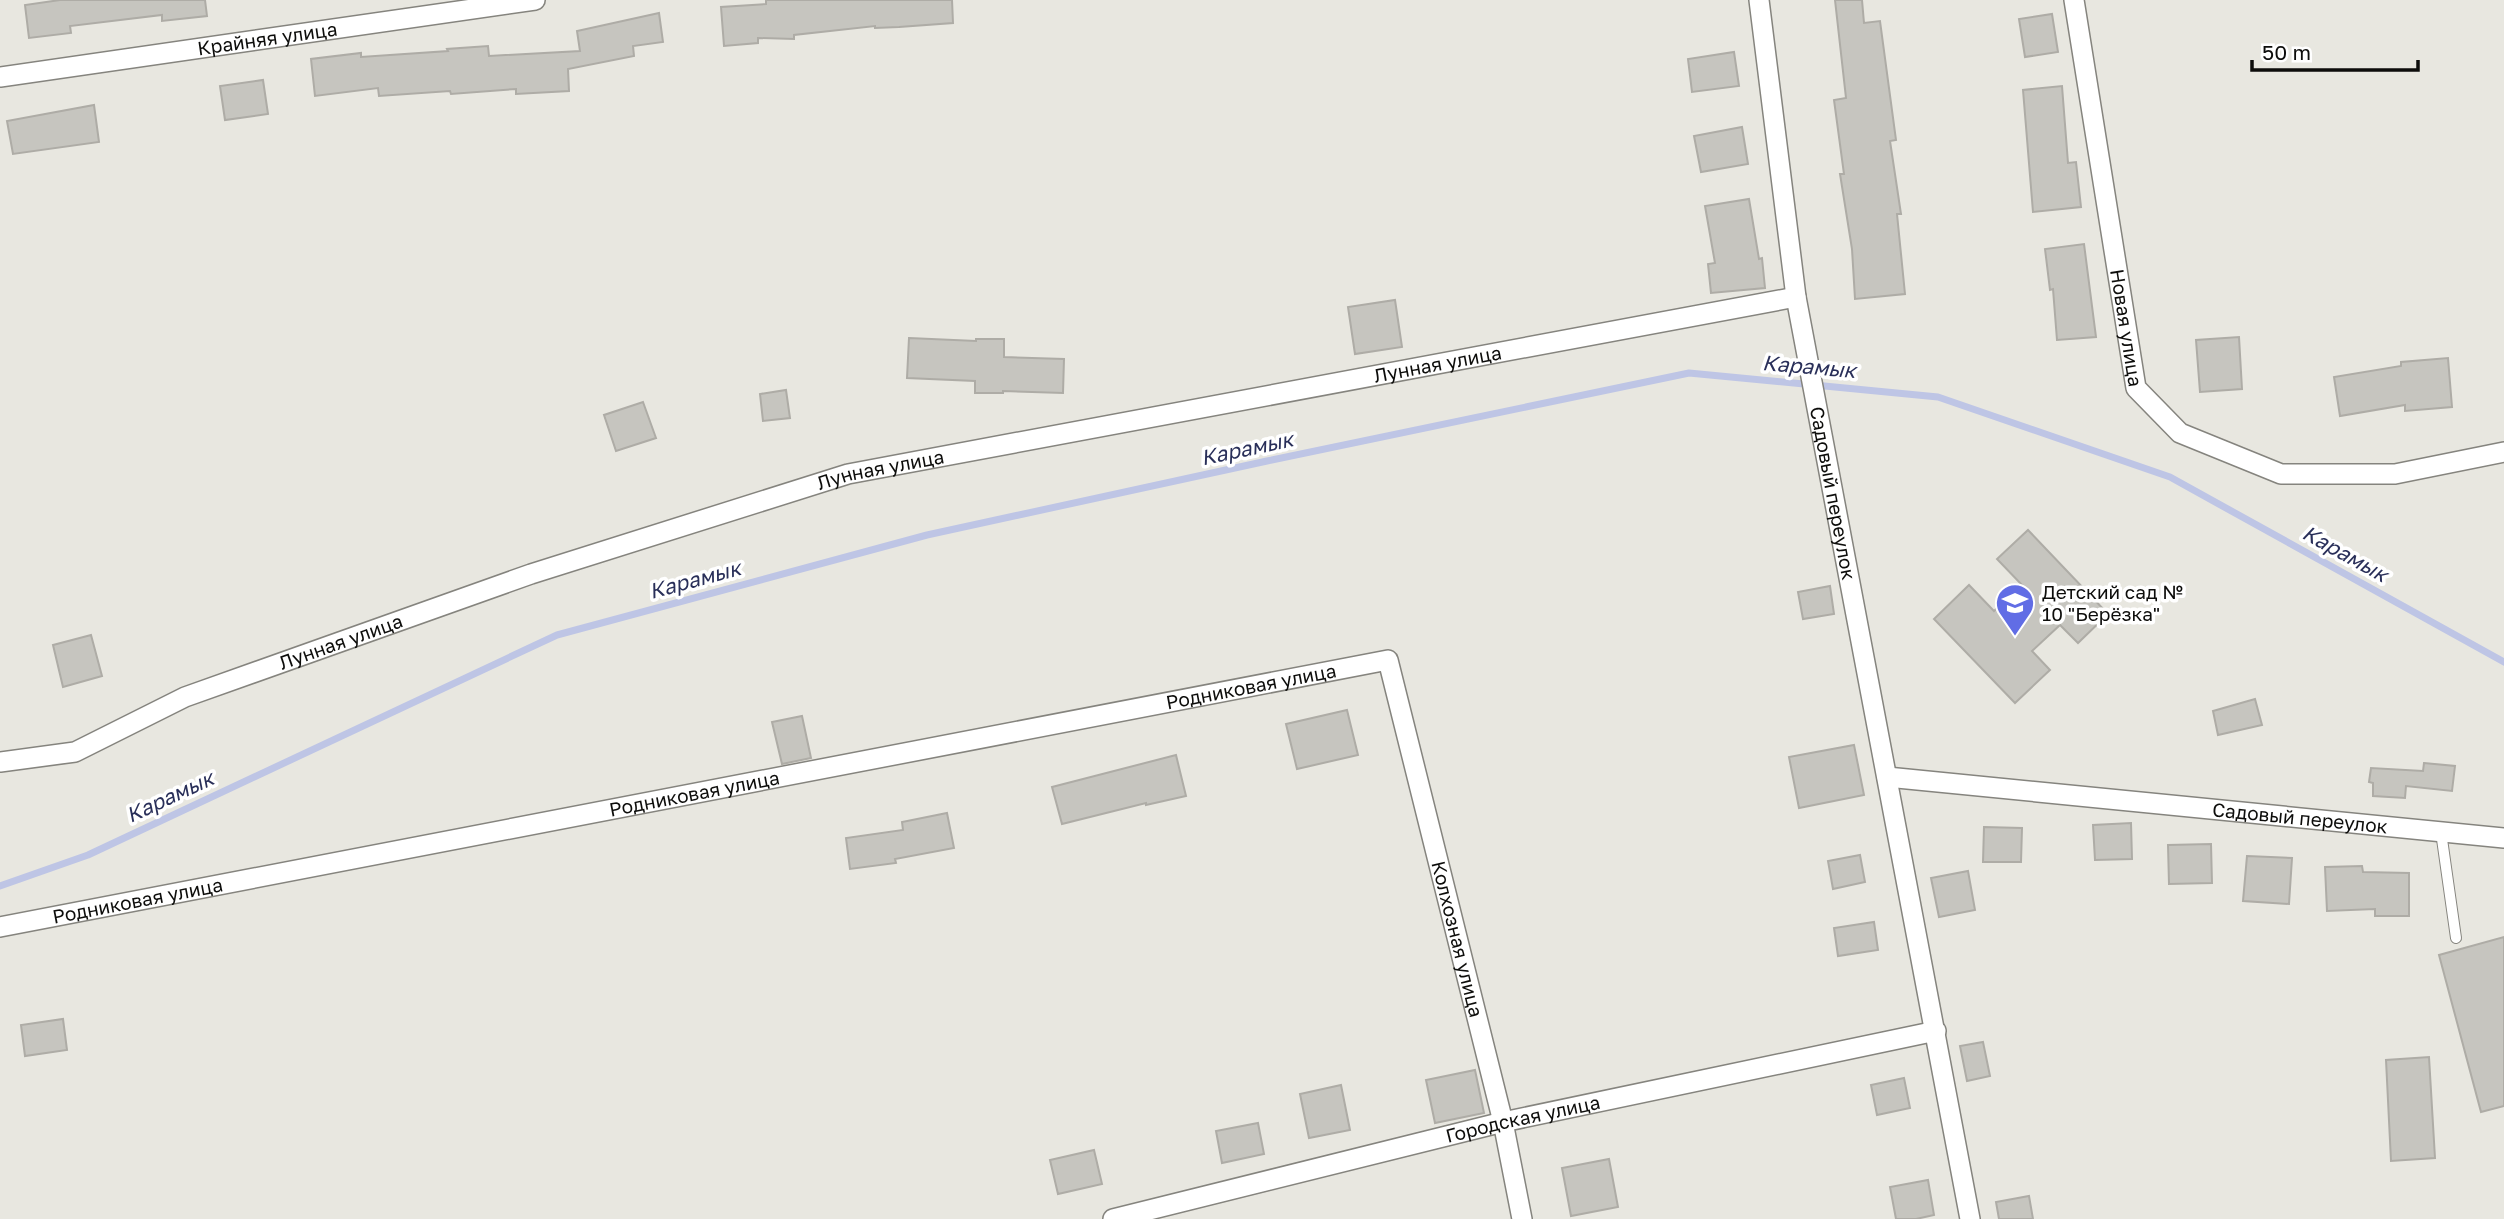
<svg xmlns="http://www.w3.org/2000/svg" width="2504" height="1219" viewBox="0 0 2504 1219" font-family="'Golos Text',sans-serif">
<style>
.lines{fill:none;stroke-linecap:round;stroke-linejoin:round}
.stream{stroke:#bec5e5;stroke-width:7}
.building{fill:#c6c5bf;stroke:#aeaca6;stroke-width:2}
.lane-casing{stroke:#85847e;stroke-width:12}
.street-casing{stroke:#85847e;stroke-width:22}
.lane{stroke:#fff;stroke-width:10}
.street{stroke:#fff;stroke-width:19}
.labels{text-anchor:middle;stroke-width:7;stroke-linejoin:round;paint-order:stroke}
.street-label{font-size:19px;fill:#0d0d0b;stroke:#fff}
.poi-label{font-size:19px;fill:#0d0d0b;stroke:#fff;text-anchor:start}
.water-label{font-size:21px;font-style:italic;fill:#292f59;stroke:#fff}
</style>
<rect width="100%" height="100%" fill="#e8e7e0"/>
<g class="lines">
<polyline class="stream" points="0,886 88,855 557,635 927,535 1267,461 1689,373 1938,397 2170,477 2504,662"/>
</g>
<g class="building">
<polygon points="60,0 205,0 207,16 162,21 162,15 70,26 71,33 29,38 25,5"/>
<polygon points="766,0 952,0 953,23 899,27 875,28 875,26 794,35 794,39 758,38 758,43 724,46 721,7 766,4"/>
<polygon points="1835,0 1862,0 1864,23 1880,21 1896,140 1890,141 1901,214 1897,214 1905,294 1855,299 1852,249 1840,174 1844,174 1834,100 1846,98"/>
<polygon points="659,13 663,42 633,46 634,56 568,69 569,91 516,94 516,89 451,94 450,91 379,96 378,88 315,96 311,59 361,53 361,57 448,51 447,49 488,46 489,56 580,51 577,31"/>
<polygon points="2052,14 2058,52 2025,57 2019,19"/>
<polygon points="1734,52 1739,86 1692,92 1688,59"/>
<polygon points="263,80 268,114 225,120 220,86"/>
<polygon points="2062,86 2068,163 2076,162 2081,207 2033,212 2023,90"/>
<polygon points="94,105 99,142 13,154 7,121"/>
<polygon points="1742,127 1748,164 1701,172 1694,136"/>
<polygon points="1749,199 1759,259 1762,258 1765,288 1711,293 1708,264 1715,263 1705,206"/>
<polygon points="2084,244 2096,337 2057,340 2053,289 2050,290 2045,249"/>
<polygon points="1395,300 1402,347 1355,354 1348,307"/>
<polygon points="2239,337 2242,389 2200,392 2196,340"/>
<polygon points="909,338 976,341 976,339 1004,339 1004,357 1064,359 1063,393 1003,391 1003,393 975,393 975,381 907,378"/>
<polygon points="2448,358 2452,407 2405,411 2405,405 2340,416 2334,377 2401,366 2401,362"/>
<polygon points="786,390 790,418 763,421 760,394"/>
<polygon points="643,402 656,438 616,451 604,415"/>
<polygon points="2028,530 2108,614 2078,643 2060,625 2032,651 2050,670 2015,703 1934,619 1969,585 1994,611 2022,585 1997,559"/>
<polygon points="1830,586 1834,614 1803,619 1798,592"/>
<polygon points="91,635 102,676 63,687 53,645"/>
<polygon points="2255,699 2262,725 2218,735 2213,711"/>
<polygon points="1347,710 1358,755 1297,769 1286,724"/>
<polygon points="802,716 811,758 782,764 772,722"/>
<polygon points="1854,745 1864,795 1799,808 1789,757"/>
<polygon points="1176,755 1186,796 1146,805 1146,803 1062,824 1052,787"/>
<polygon points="2424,763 2455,766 2452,791 2406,786 2405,798 2373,796 2373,783 2369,782 2371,768 2423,771"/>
<polygon points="947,813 954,848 895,859 896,863 850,869 846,838 903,830 902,822"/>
<polygon points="2131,823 2132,859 2095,860 2093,825"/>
<polygon points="1984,827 2022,828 2021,862 1983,862"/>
<polygon points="2211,844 2212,883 2169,884 2168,845"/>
<polygon points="1860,855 1865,882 1833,889 1828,861"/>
<polygon points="2247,856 2292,858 2289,904 2243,901"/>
<polygon points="2362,866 2363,872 2409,873 2409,916 2375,916 2375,909 2327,911 2325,867"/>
<polygon points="1968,871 1975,910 1939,917 1931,878"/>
<polygon points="1874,922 1878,950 1838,956 1834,928"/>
<polygon points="2504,937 2504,1106 2481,1112 2439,955"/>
<polygon points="63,1019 67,1050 25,1056 21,1025"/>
<polygon points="1983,1042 1990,1076 1967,1081 1960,1046"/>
<polygon points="2429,1057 2435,1158 2391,1161 2386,1060"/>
<polygon points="1475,1070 1484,1113 1435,1123 1426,1080"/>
<polygon points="1904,1078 1910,1108 1877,1115 1871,1085"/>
<polygon points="1341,1085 1350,1130 1309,1138 1300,1094"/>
<polygon points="1258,1123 1264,1154 1222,1163 1216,1131"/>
<polygon points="1094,1150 1102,1184 1058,1194 1050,1160"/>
<polygon points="1609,1159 1618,1207 1571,1216 1562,1168"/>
<polygon points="1928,1180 1934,1215 1916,1219 1896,1219 1890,1187"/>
<polygon points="2029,1196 2033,1219 1999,1219 1996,1202"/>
</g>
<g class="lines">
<g class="lane-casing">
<polyline id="lane" points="2441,832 2456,938"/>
</g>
<g class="street-casing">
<g id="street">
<path id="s1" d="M 1759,0 L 1796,297 L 1970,1219"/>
<path id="s2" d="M 2074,0 L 2136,388 L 2180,433 L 2281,474 L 2395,474 L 2504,452"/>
<path id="s3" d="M 0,77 L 535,0"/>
<path id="s4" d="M 0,762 L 75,752 L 185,697 L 531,574 L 848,474 L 1796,297"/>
<path id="s5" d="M 1887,777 L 2504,838"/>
<path id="s6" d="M 0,927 L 1388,660 L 1503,1122 L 1522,1219"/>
<path id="s7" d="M 1113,1219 L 1503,1122 L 1936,1031"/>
</g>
</g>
<use href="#lane" class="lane"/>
<use href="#street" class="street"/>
</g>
<defs>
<g id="school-pin" transform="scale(2.0125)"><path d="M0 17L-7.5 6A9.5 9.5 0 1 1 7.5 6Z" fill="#616de5" stroke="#fff"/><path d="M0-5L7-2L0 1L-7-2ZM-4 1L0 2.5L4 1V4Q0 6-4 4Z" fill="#fff"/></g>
</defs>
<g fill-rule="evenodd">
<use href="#school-pin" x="2015" y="603"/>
</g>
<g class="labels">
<g class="street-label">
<text dy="7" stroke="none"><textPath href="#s3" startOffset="270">Крайняя улица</textPath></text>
<text dy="7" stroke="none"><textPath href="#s2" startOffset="332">Новая улица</textPath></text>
<text dy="7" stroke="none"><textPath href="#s4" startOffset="1498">Лунная улица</textPath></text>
<text dy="7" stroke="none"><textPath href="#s4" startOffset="931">Лунная улица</textPath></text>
<text dy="7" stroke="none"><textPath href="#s1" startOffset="499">Садовый переулок</textPath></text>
<text dy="7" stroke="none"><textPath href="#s4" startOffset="364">Лунная улица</textPath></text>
<text dy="7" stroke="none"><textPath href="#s6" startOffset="1274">Родниковая улица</textPath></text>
<text dy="7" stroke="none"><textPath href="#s6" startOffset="707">Родниковая улица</textPath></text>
<text dy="7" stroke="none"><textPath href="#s5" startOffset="415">Садовый переулок</textPath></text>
<text dy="7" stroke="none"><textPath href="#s6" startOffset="140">Родниковая улица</textPath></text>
<text dy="7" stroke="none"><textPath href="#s6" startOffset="1701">Колхозная улица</textPath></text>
<text dy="7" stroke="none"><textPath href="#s7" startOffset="422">Городская улица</textPath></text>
</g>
<g class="poi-label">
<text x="2042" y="599">Детский сад №<tspan x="2042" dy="22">10 "Берёзка"</tspan></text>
</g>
<g class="water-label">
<text transform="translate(1809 367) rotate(5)" y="7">Карамык</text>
<text transform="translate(1247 449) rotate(-12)" y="7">Карамык</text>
<text transform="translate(2345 554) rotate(29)" y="7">Карамык</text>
<text transform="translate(695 580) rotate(-15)" y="7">Карамык</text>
<text transform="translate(170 797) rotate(-25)" y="7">Карамык</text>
</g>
</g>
<path d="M2252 60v10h166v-10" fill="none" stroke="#0d0d0b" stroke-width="3.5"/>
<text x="2262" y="60" font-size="21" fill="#0d0d0b" stroke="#ffffff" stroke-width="5" paint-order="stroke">50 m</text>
</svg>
